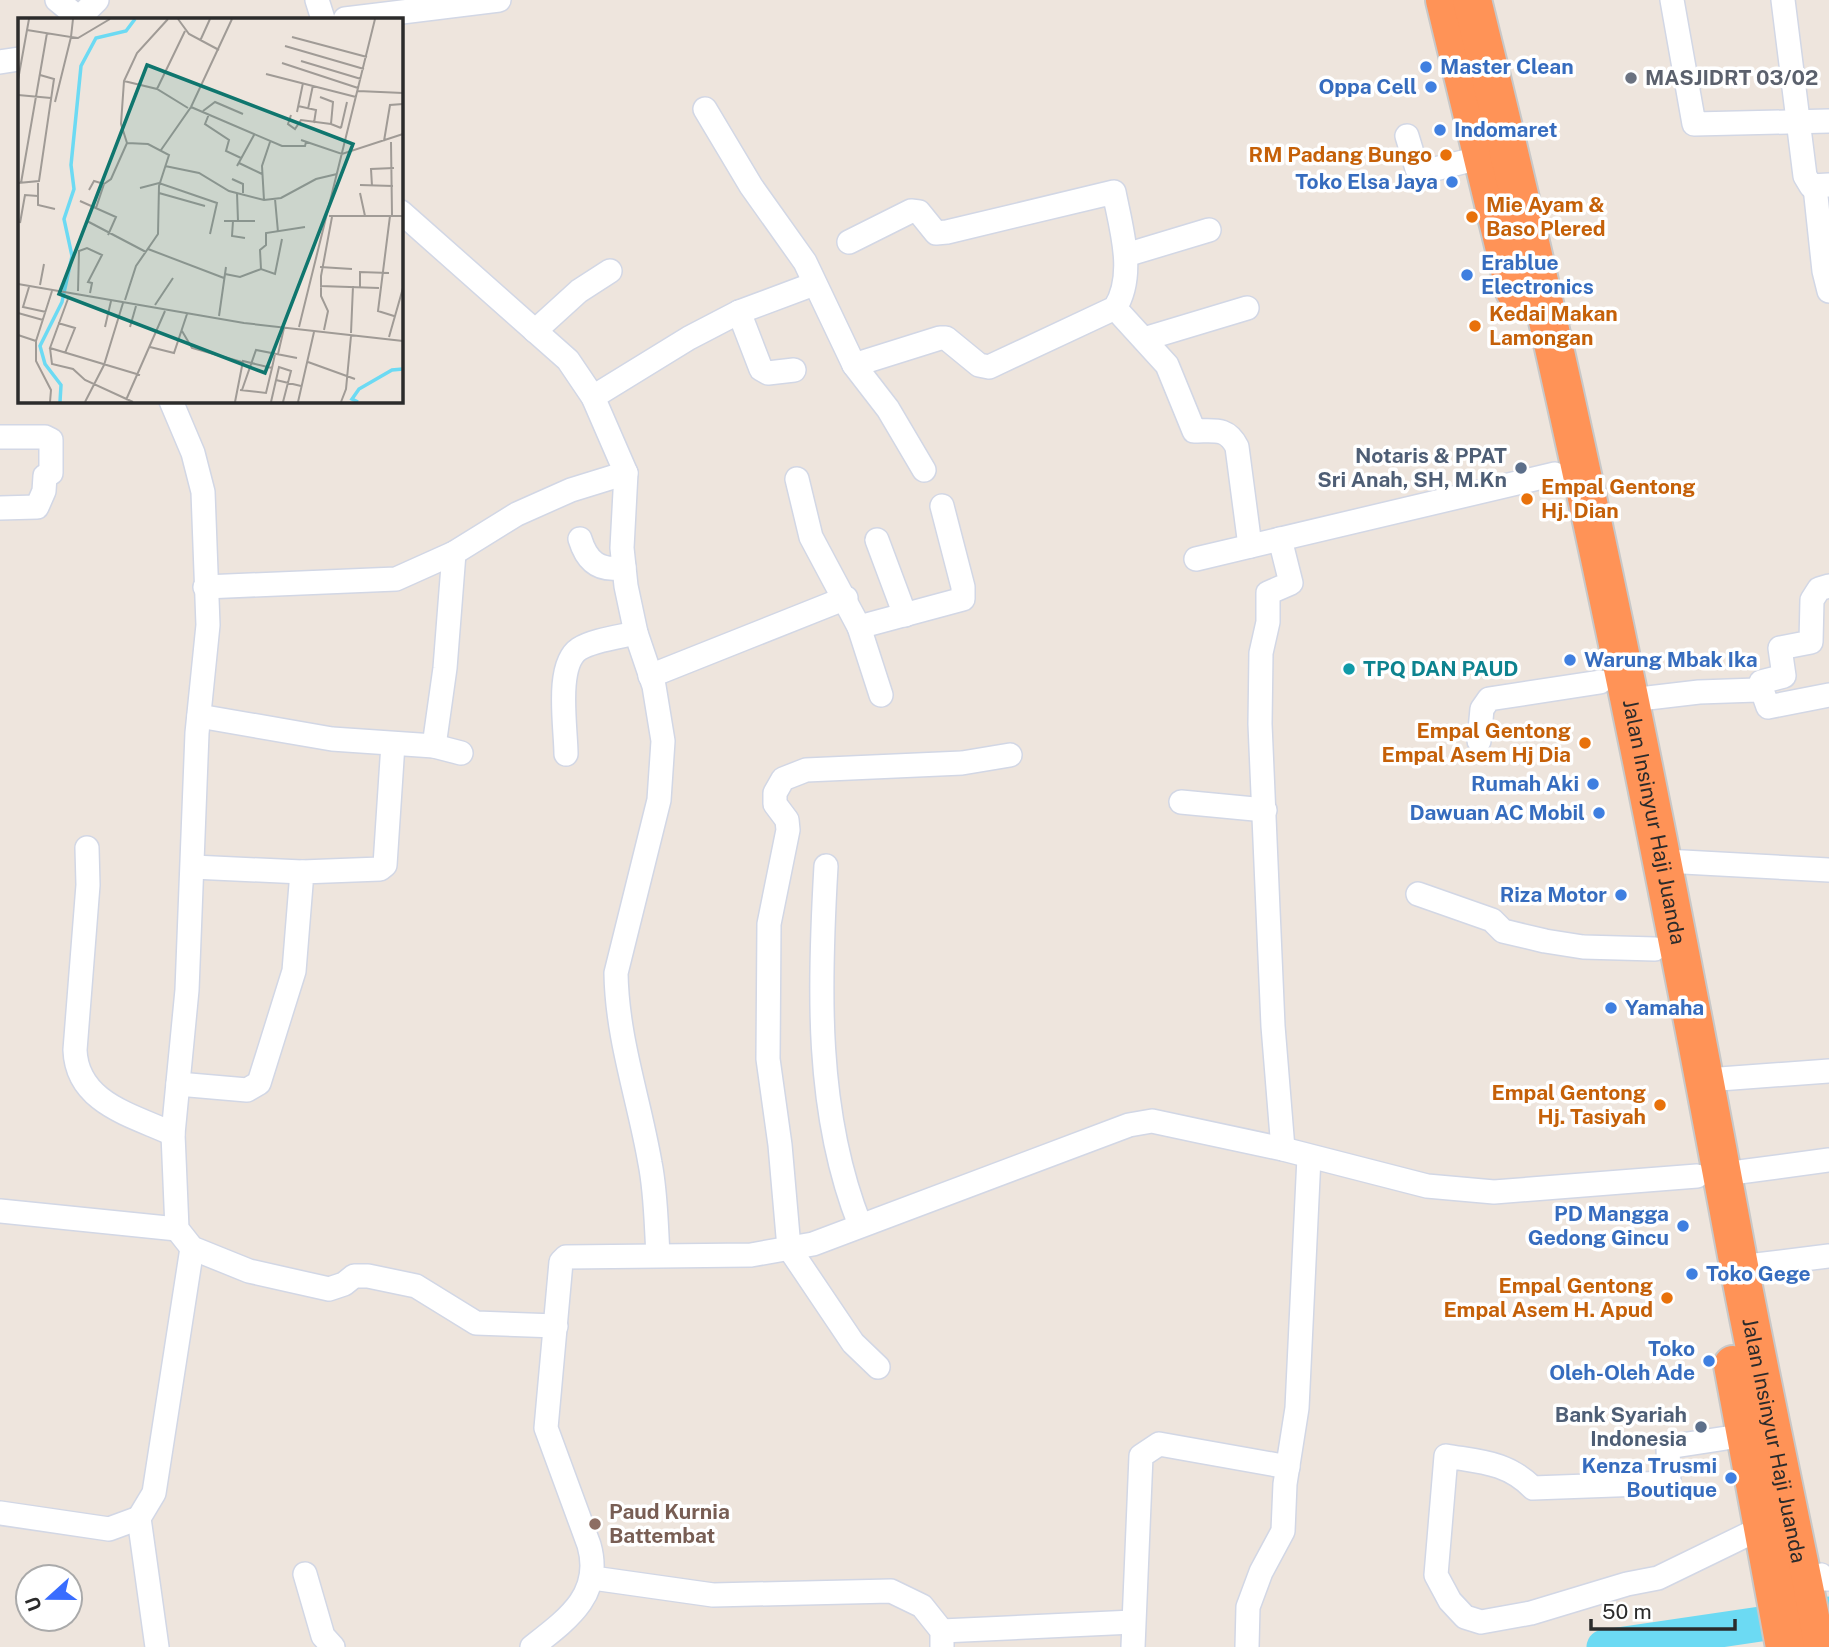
<svg xmlns="http://www.w3.org/2000/svg" width="1829" height="1647" viewBox="0 0 1829 1647" font-family="'Public Sans',sans-serif">
<style>
.lines{fill:none;stroke-linecap:round;stroke-linejoin:round}
.river{stroke:#6cdaf3;stroke-width:35}
.street-casing{stroke:#d2d7e5;stroke-width:26}
.highway-casing{stroke:#c8c8c8;stroke-width:42}
.street{stroke:#fff;stroke-width:23}
.highway{stroke:#ff9357;stroke-width:38}
.shop-dot{fill:#3f7fe0;stroke:#fff;stroke-width:2.5}
.worship-dot{fill:#6b7280;stroke:#fff;stroke-width:2.5}
.food-dot{fill:#e8710a;stroke:#fff;stroke-width:2.5}
.service-dot{fill:#5c6f8a;stroke:#fff;stroke-width:2.5}
.culture-dot{fill:#0f9aa8;stroke:#fff;stroke-width:2.5}
.education-dot{fill:#8d6e63;stroke:#fff;stroke-width:2.5}
.labels{text-anchor:middle;stroke-width:7;stroke-linejoin:round;paint-order:stroke}
.shop-label{font-size:21px;font-weight:bold;fill:#366cbe;stroke:#fff;text-anchor:end}
.worship-label{font-size:21px;font-weight:bold;fill:#5b616d;stroke:#fff;text-anchor:start}
.food-label{font-size:21px;font-weight:bold;fill:#c56008;stroke:#fff;text-anchor:end}
.service-label{font-size:21px;font-weight:bold;fill:#4e5e75;stroke:#fff;text-anchor:end}
.culture-label{font-size:21px;font-weight:bold;fill:#0d838f;stroke:#fff;text-anchor:start}
.street-label{font-size:21px;fill:#2b2b2b;stroke:#fff}
.education-label{font-size:21px;font-weight:bold;fill:#785e54;stroke:#fff;text-anchor:start}
.inset-river{fill:none;stroke:#6cdaf3;stroke-width:3.5}
.inset-road{fill:none;stroke:#a09b96;stroke-width:2}
.view{fill:#0f766e;fill-opacity:0.15;stroke:#0f766e;stroke-width:3.5}
.inset-edge{fill:none;stroke:#2b2b2b;stroke-width:3.5}
</style>
<rect width="100%" height="100%" fill="#eee5dd"/>
<g class="lines">
<polyline class="river" points="1604,1647 1829,1614"/>
<g class="street-casing">
<g id="street">
<polyline points="57,0 80,19"/>
<polyline points="317,0 323,19"/>
<polyline points="1672,0 1694,124 1829,121"/>
<polyline points="1783,0 1805,176 1811,186 1829,185"/>
<polyline points="79,18 97,0"/>
<polyline points="345,19 499,0"/>
<polyline points="0,62 19,59"/>
<path d="M 705,109 L 751,186 L 805,262 L 854,365 L 940,338 L 946,338 L 979,365 L 989,367 L 1115,308 C 1136,275 1121,228 1114,192 L 947,232 L 936,233 L 919,212 L 911,211 L 849,242"/>
<polyline points="1407,136 1417,169 1423,172 1483,157"/>
<polyline points="1815,187 1824,271 1829,291"/>
<path d="M 401,212 L 568,360 L 593,397 L 626,473 L 622,548 L 626,586 L 636,633 L 654,686 L 663,741 L 659,800 L 616,973 C 617,1039 639,1099 650,1163 C 656,1193 656,1224 658,1254"/>
<polyline points="1126,255 1209,230"/>
<path d="M 1115,308 L 1167,365 L 1194,431 C 1215,431 1227,427 1237,447 L 1250,546"/>
<polyline points="739,312 761,369 768,373 794,370"/>
<polyline points="535,331 579,291 610,271"/>
<polyline points="1144,339 1247,308"/>
<polyline points="854,365 888,409 924,470"/>
<polyline points="593,397 689,338 739,312 814,284"/>
<polyline points="171,401 193,453 203,492 208,625 197,733 187,990 173,1134 177,1229 192,1248 249,1271 329,1289 344,1284 354,1276 368,1276 416,1286 476,1323 556,1326"/>
<polyline points="0,437 45,437 51,440 51,473 45,476 44,491 37,507 0,508"/>
<polyline points="797,479 811,537 859,627 881,695"/>
<path d="M 580,539 C 587,562 600,572 624,567"/>
<polyline points="1280,539 1291,583 1268,593 1268,622 1261,653 1260,724 1273,1026 1283,1149"/>
<polyline points="877,540 905,615"/>
<polyline points="1196,559 1555,474"/>
<polyline points="205,587 396,579 454,553 517,514 571,490 626,473"/>
<polyline points="859,627 963,599 963,587 942,506"/>
<polyline points="650,676 846,598"/>
<polyline points="1762,690 1761,682 1784,676 1780,648 1811,642 1812,600 1819,589 1829,586"/>
<polyline points="1631,700 1699,692 1757,690 1762,690 1768,707 1829,695"/>
<polyline points="199,716 332,739 434,746 461,753"/>
<polyline points="1479,741 1482,709 1489,699 1600,682"/>
<polyline points="434,746 445,668 454,553"/>
<path d="M 566,754 C 566,728 555,665 579,649 C 593,640 619,637 636,633"/>
<polyline points="1181,802 1265,810"/>
<path d="M 87,848 L 88,885 L 75,1050 C 77,1103 132,1115 173,1134"/>
<polyline points="1665,861 1829,870"/>
<path d="M 826,866 C 819,986 815,1112 860,1225"/>
<polyline points="193,867 302,872"/>
<polyline points="1418,894 1492,920 1503,931 1545,941 1583,947 1655,949"/>
<polyline points="1706,1080 1829,1071"/>
<polyline points="178,1084 247,1090 259,1083 294,971 302,872 380,869 385,865 393,744"/>
<polyline points="1724,1174 1829,1160"/>
<polyline points="0,1211 177,1229"/>
<polyline points="1739,1267 1829,1256"/>
<polyline points="878,1367 853,1343 789,1248 780,1145 768,1059 769,924 788,830 787,820 775,804 775,793 783,779 806,770 962,763 1010,755"/>
<path d="M 1746,1435 L 1668,1447 L 1669,1483 L 1533,1488 C 1507,1462 1481,1462 1446,1456 L 1436,1575 L 1450,1601 L 1465,1617 L 1481,1622 L 1531,1613 L 1627,1584 L 1658,1578 L 1763,1527"/>
<polyline points="0,1513 109,1529 139,1518"/>
<polyline points="305,1574 323,1636 333,1647"/>
<polyline points="1821,1575 1824,1579 1829,1579"/>
<polyline points="593,1578 713,1595 891,1591 922,1606 942,1631 942,1647"/>
<polyline points="942,1631 1133,1622"/>
<polyline points="157,1647 139,1518 154,1493 192,1248"/>
<path d="M 532,1647 C 568,1619 603,1594 589,1545 L 546,1428 L 561,1262 L 566,1257 L 751,1255 L 813,1244 L 1129,1125 L 1152,1121 L 1283,1149 L 1427,1186 L 1494,1192 L 1697,1176"/>
<polyline points="1133,1647 1141,1456 1159,1444 1288,1467"/>
<polyline points="1247,1647 1248,1607 1261,1572 1283,1531 1285,1484 1297,1408 1309,1157"/>
</g>
</g>
<g class="highway-casing">
<g id="highway">
<polyline points="1445,0 1515,291"/>
<path id="s1" d="M 1472,0 C 1576,419 1661,841 1739,1266 C 1763,1393 1791,1520 1816,1647"/>
<polyline points="1733,1365 1785,1647"/>
</g>
</g>
<use href="#street" class="street"/>
<use href="#highway" class="highway"/>
</g>
<g class="shop-dot">
<circle cx="1426" cy="67" r="7"/>
<circle cx="1431" cy="87" r="7"/>
<circle cx="1440" cy="130" r="7"/>
<circle cx="1452" cy="182" r="7"/>
<circle cx="1467" cy="275" r="7"/>
<circle cx="1570" cy="660" r="7"/>
<circle cx="1593" cy="784" r="7"/>
<circle cx="1599" cy="813" r="7"/>
<circle cx="1621" cy="895" r="7"/>
<circle cx="1611" cy="1008" r="7"/>
<circle cx="1683" cy="1226" r="7"/>
<circle cx="1692" cy="1274" r="7"/>
<circle cx="1709" cy="1361" r="7"/>
<circle cx="1731" cy="1478" r="7"/>
</g>
<circle class="worship-dot" cx="1631" cy="78" r="7"/>
<g class="food-dot">
<circle cx="1446" cy="155" r="7"/>
<circle cx="1472" cy="217" r="7"/>
<circle cx="1475" cy="326" r="7"/>
<circle cx="1527" cy="499" r="7"/>
<circle cx="1585" cy="743" r="7"/>
<circle cx="1660" cy="1105" r="7"/>
<circle cx="1667" cy="1298" r="7"/>
</g>
<g class="service-dot">
<circle cx="1521" cy="468" r="7"/>
<circle cx="1701" cy="1427" r="7"/>
</g>
<circle class="culture-dot" cx="1349" cy="669" r="7"/>
<circle class="education-dot" cx="595" cy="1524" r="7"/>
<g class="labels">
<g class="shop-label">
<text x="1440" y="74" text-anchor="start">Master Clean</text>
<text x="1417" y="94">Oppa Cell</text>
<text x="1454" y="137" text-anchor="start">Indomaret</text>
<text x="1438" y="189">Toko Elsa Jaya</text>
<text x="1481" y="270" text-anchor="start">Erablue<tspan x="1481" dy="24">Electronics</tspan></text>
<text x="1584" y="667" text-anchor="start">Warung Mbak Ika</text>
<text x="1579" y="791">Rumah Aki</text>
<text x="1585" y="820">Dawuan AC Mobil</text>
<text x="1607" y="902">Riza Motor</text>
<text x="1625" y="1015" text-anchor="start">Yamaha</text>
<text x="1669" y="1221">PD Mangga<tspan x="1669" dy="24">Gedong Gincu</tspan></text>
<text x="1706" y="1281" text-anchor="start">Toko Gege</text>
<text x="1695" y="1356">Toko<tspan x="1695" dy="24">Oleh-Oleh Ade</tspan></text>
<text x="1717" y="1473">Kenza Trusmi<tspan x="1717" dy="24">Boutique</tspan></text>
</g>
<g class="worship-label">
<text x="1645" y="85">MASJIDRT 03/02</text>
</g>
<g class="food-label">
<text x="1432" y="162">RM Padang Bungo</text>
<text x="1486" y="212" text-anchor="start">Mie Ayam &amp;<tspan x="1486" dy="24">Baso Plered</tspan></text>
<text x="1489" y="321" text-anchor="start">Kedai Makan<tspan x="1489" dy="24">Lamongan</tspan></text>
<text x="1541" y="494" text-anchor="start">Empal Gentong<tspan x="1541" dy="24">Hj. Dian</tspan></text>
<text x="1571" y="738">Empal Gentong<tspan x="1571" dy="24">Empal Asem Hj Dia</tspan></text>
<text x="1646" y="1100">Empal Gentong<tspan x="1646" dy="24">Hj. Tasiyah</tspan></text>
<text x="1653" y="1293">Empal Gentong<tspan x="1653" dy="24">Empal Asem H. Apud</tspan></text>
</g>
<g class="service-label">
<text x="1507" y="463">Notaris &amp; PPAT<tspan x="1507" dy="24">Sri Anah, SH, M.Kn</tspan></text>
<text x="1687" y="1422">Bank Syariah<tspan x="1687" dy="24">Indonesia</tspan></text>
</g>
<g class="culture-label">
<text x="1363" y="676">TPQ DAN PAUD</text>
</g>
<g class="street-label">
<text dy="7" stroke="none"><textPath href="#s1" startOffset="842">Jalan Insinyur Haji Juanda</textPath></text>
<text dy="7" stroke="none"><textPath href="#s1" startOffset="1472">Jalan Insinyur Haji Juanda</textPath></text>
</g>
<g class="education-label">
<text x="609" y="1519">Paud Kurnia<tspan x="609" dy="24">Battembat</tspan></text>
</g>
</g>
<g transform="translate(18 18)">
<rect width="385" height="385" fill="#eee5dd"/>
<path class="inset-river" d="M 42,384 L 43,367 L 27,346 L 22,328 L 44,284 L 54,238 L 46,201 L 56,171 L 53,147 L 63,48 L 78,20 L 108,13 L 117,1M 340,384 L 334,381 L 341,371 L 374,352 L 385,351"/>
<path class="inset-road" d="M 55,1 L 53,19 L 60,20 L 92,1M 160,1 L 171,16 L 201,32M 9,12 L 53,19 L 37,84M 274,19 L 349,39M 182,23 L 192,1M 267,28 L 346,51M 283,43 L 343,61M 264,45 L 340,70M 248,56 L 338,79M 0,62 L 11,1M 106,63 L 139,71 L 170,90M 139,71 L 167,13M 340,73 L 385,75M 0,77 L 33,80M 302,79 L 315,84 L 313,106 L 323,110M 280,88 L 298,92 L 296,105M 173,89 L 264,128 L 287,128 L 288,124M 290,91 L 295,67M 185,93 L 197,84 L 225,96M 279,94 L 285,65M 191,96 L 187,106 L 211,122 L 208,133 L 223,140M 273,97 L 270,106 L 277,111 L 283,102 L 313,106M 323,110 L 329,84M 283,122 L 324,136 L 385,116M 366,123 L 372,87 L 385,86M 373,124 L 374,197M 109,125 L 103,106 L 106,63 L 119,35 L 150,1M 143,132 L 173,89 L 214,1M 221,145 L 244,156M 147,148 L 181,155 L 211,173 L 246,182 L 263,180 L 298,161 L 319,156M 219,148 L 236,117M 214,161 L 225,166 L 225,175M 0,165 L 21,163 L 36,61 L 22,57M 3,165 L 29,15M 20,165 L 20,187 L 37,191M 342,167 L 375,168M 354,168 L 353,151 L 376,150M 122,170 L 141,165 L 199,185 L 192,216M 71,172 L 76,163 L 86,166 L 93,161 L 109,125M 141,175 L 187,188M 219,175 L 220,203M 342,175 L 347,198M 257,181 L 260,214M 246,182 L 244,148 L 252,124M 62,183 L 98,199 L 90,217M 78,190 L 86,166M 311,198 L 385,198M 372,198 L 360,293 L 376,298M 69,203 L 128,234M 206,203 L 237,203M 215,203 L 214,218 L 227,220M 2,205 L 7,177 L 20,178M 130,231 L 206,260M 302,249 L 334,251M 243,251 L 242,232 L 248,227 L 248,215 L 287,209M 207,256 L 222,259 L 243,251 L 257,256 L 264,221M 0,266 L 226,305 L 385,323M 22,267 L 26,246M 302,268 L 361,270M 11,269 L 5,289 L 28,294M 342,269 L 342,254 L 371,255M 60,273 L 61,233 L 69,230 L 84,237 L 70,264 L 74,265 L 72,275M 51,278 L 32,330 L 122,357M 107,282 L 118,248 L 140,216 L 141,168 L 151,137 L 130,126 L 109,125M 137,287 L 155,260M 0,295 L 25,302M 201,298 L 208,249M 40,305 L 57,310 L 47,335M 87,309 L 93,283M 112,309 L 118,288M 281,309 L 357,1M 306,312 L 310,293 L 303,278 L 303,258 L 314,199M 164,313 L 174,330 L 224,344M 333,315 L 335,268M 0,317 L 18,323 L 18,343 L 33,372 L 32,384M 371,319 L 385,270M 18,323 L 34,273M 132,329 L 156,335 L 169,296M 32,330 L 34,346 L 55,351 L 67,362 L 115,384M 260,336 L 266,310M 290,344 L 337,361M 258,362 L 283,368M 222,372 L 248,375 L 254,350M 224,372 L 238,332 L 279,340M 108,382 L 147,293M 67,384 L 86,347 L 105,285M 217,384 L 225,343 L 254,350 L 257,336M 253,384 L 261,349 L 273,353 L 265,384M 280,384 L 296,314M 323,384 L 328,371 L 333,318"/>
<path class="view" d="M 129,47 L 335,126 L 247,355 L 41,276 Z"/>
<rect width="385" height="385" class="inset-edge"/>
</g>
<g transform="translate(49 1598) rotate(249)"><circle r="33" fill="#ffffff" stroke="#aaaaaa" stroke-width="2"/>
<path d="M0-5L12 26L0 18L-12 26Z" fill="#396dff"/>
<text y="-10" font-size="19" font-weight="bold" text-anchor="middle" fill="#2b2b2b">U</text>
</g>
<path d="M1591 1619v10h144v-10" fill="none" stroke="#2b2b2b" stroke-width="3.5"/>
<text x="1602" y="1619" font-size="21" fill="#2b2b2b" stroke="#ffffff" stroke-width="5" paint-order="stroke">50 m</text>
</svg>
